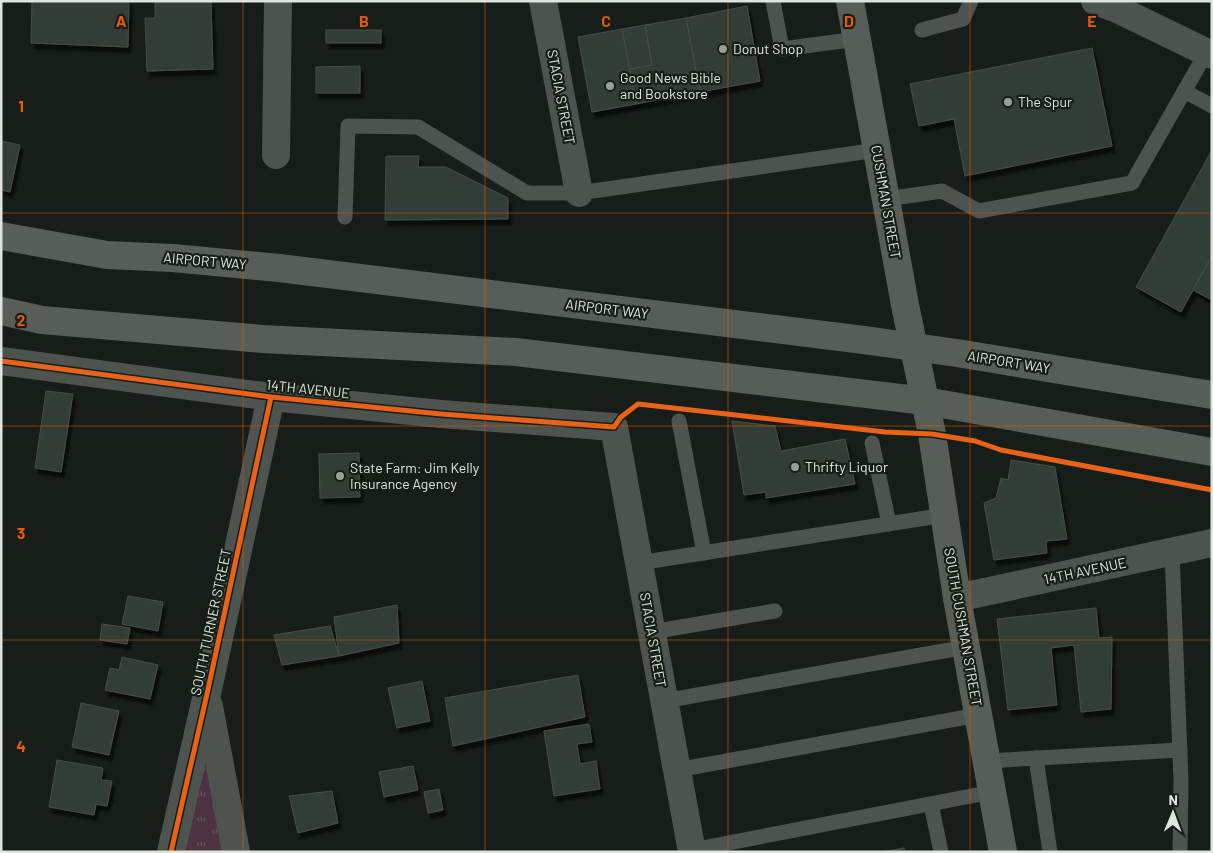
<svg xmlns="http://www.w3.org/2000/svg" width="1213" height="853" viewBox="0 0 1213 853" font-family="Barlow,sans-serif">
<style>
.park{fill:url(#park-tufts)}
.building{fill:#333d34;stroke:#484d48;filter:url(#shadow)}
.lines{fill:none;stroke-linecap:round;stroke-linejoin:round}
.lane{stroke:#4d534e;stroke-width:15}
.street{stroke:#4d534e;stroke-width:28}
.primary{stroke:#565e57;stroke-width:28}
.cycleway-casing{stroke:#151f16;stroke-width:8}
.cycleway{stroke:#ea6118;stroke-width:5}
.grid{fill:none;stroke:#e8590c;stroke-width:1;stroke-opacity:0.55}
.poi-dot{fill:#989f99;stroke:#151f16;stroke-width:2}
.labels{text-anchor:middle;stroke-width:4.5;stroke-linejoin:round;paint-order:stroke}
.poi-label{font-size:14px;fill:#dee5de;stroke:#151f16;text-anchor:start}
.street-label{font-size:14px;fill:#dee5de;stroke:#151f16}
.grid-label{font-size:16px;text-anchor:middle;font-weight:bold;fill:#e8590c;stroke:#151f16;stroke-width:4.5;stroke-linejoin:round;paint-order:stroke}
</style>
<defs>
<pattern id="park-tufts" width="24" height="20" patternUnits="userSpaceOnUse" patternTransform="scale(1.25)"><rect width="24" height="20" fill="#4d3342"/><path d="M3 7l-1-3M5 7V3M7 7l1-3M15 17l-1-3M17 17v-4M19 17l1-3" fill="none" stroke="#66505d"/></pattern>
<filter id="shadow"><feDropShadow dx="3" dy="5.5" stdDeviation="1" flood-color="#0009"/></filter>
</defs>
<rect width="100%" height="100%" fill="#171d18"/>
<polygon class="park" points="207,694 236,852 171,852"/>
<g class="building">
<polygon points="32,1 129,1 128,47 31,43"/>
<polygon points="155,1 211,1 213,69 147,71 145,18 155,18"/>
<polygon points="747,6 760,81 700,92 686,18"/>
<polygon points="686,18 700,92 636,104 629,69 652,65 645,25"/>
<polygon points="645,25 652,65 629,69 622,29"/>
<polygon points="622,29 636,104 592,112 578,37"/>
<rect x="326" y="30" width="55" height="13"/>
<polygon points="1092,48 1112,146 965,176 954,119 919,126 910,84"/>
<polygon points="360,66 360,93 316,93 316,67"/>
<polygon points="1,141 20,145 10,192 1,190"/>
<polygon points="1212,150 1212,256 1181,312 1136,287"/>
<polygon points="386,156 419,156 418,167 446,167 508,198 508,219 385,220"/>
<polygon points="1212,256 1212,300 1193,290"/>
<polygon points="46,391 73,394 61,472 35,468"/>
<polygon points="732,421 775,426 781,451 845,439 855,484 766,498 766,492 744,495"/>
<polygon points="359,453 360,497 320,498 319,454"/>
<polygon points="1011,460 1055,467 1067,539 1046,541 1047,553 994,560 984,503 996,498 1001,478 1008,480"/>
<polygon points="128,596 163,602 158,631 122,624"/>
<polygon points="397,605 399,643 339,656 334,617"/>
<polygon points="1096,608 1099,638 1112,637 1111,709 1081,712 1074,645 1051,648 1057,705 1008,710 997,619"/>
<polygon points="102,624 130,628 127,644 100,640"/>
<polygon points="330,626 339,656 282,665 274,635"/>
<polygon points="122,657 158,665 150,699 105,690 110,668 119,670"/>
<polygon points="578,675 585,717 453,746 445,698"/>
<polygon points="422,681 430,721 397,728 388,688"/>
<polygon points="81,703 119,711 109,755 72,747"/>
<polygon points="589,724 592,742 577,744 580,764 596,761 600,789 554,796 544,731"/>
<polygon points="57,760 103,768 101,780 112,781 107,806 96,804 94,815 49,807"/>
<polygon points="413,766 418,790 384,797 379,772"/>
<polygon points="439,789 443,810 428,813 424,792"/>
<polygon points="332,791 338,823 298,833 289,796"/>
<polygon points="904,848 905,852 881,852"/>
</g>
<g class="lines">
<g class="lane">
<polyline points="773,1 782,49 857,39"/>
<polyline points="922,30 963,19 971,1"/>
<polyline points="1184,91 1212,106"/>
<polyline points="886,199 942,191 979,211 1132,183 1206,53"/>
<polyline points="345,217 348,126 418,127 527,193 579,193 877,150"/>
<polyline points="679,421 704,553"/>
<polyline points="872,443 889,524"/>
<polyline points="1172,552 1181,781 1180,852"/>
<polyline points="639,563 945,515"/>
<polyline points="651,632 775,611"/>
<polyline points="664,701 966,647"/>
<polyline points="1036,758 1050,852"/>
<polyline points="987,761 1180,750"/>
<polyline points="677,770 978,715"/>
<polyline points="931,804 941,852"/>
<polyline points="692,850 992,792"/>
</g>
<g class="street">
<polyline points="543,1 579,193"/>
<polyline points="1095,1 1115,8 1212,55"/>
<polyline points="276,155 278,1"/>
<polyline points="1,361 271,397 441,414 614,427 692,852"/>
<polyline points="957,598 1212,543"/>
<polyline points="209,706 236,852"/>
<polyline points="171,852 207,694 271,397"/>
</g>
<g class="primary">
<polyline points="850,1 905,305 932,434 957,598 1003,852"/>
<polyline points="1,236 107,255 173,258 279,268 864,340 957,353 1212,395"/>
<polyline points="1,311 42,320 263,339 516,352 925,401 1212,452"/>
</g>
<g class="cycleway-casing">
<g id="cycleway">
<polyline points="1,361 271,397 441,414 614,427 621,417 638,404 885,432 932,434 975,441 1001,450 1212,490"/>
<polyline points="171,852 207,694 271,397"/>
</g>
</g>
<use href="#cycleway" class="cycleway"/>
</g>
<path class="grid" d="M 243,1 L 243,852M 485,1 L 485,852M 728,1 L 728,852M 970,1 L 970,852M 1,213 L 1212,213M 1,426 L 1212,426M 1,640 L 1212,640"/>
<g class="poi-dot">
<circle cx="723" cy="49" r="5"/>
<circle cx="610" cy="86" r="5"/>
<circle cx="1008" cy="102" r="5"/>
<circle cx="795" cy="467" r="5"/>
<circle cx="340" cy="476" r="5"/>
</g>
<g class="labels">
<g class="poi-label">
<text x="733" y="54">Donut Shop</text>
<text x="620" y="83">Good News Bible<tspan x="620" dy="16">and Bookstore</tspan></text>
<text x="1018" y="107">The Spur</text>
<text x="805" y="472">Thrifty Liquor</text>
<text x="350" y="473">State Farm: Jim Kelly<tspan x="350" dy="16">Insurance Agency</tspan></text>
</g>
<g class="street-label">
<text transform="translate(561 97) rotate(79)" y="5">STACIA STREET</text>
<text transform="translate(886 202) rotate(80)" y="5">CUSHMAN STREET</text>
<text transform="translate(205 261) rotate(5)" y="5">AIRPORT WAY</text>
<text transform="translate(607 309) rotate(7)" y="5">AIRPORT WAY</text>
<text transform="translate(1009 362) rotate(9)" y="5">AIRPORT WAY</text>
<text transform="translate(308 389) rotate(6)" y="5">14TH AVENUE</text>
<text transform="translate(1085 571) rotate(-12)" y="5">14TH AVENUE</text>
<text transform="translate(211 622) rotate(-78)" y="5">SOUTH TURNER STREET</text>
<text transform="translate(963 627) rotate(80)" y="5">SOUTH CUSHMAN STREET</text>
<text transform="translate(653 640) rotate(80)" y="5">STACIA STREET</text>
</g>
</g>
<g class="grid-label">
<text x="121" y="27">A</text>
<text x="364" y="27">B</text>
<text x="606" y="27">C</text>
<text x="849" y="27">D</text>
<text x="1092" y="27">E</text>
<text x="21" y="112">1</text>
<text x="21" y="326">2</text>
<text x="21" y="539">3</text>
<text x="21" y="752">4</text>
</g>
<rect width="1213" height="853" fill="none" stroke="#dee5de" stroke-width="5"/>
<g transform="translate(1173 813) rotate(1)" stroke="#151f16" stroke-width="4" paint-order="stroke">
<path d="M0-4L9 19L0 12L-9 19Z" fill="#dee5de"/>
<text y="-8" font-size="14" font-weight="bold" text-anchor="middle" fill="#dee5de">N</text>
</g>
</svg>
